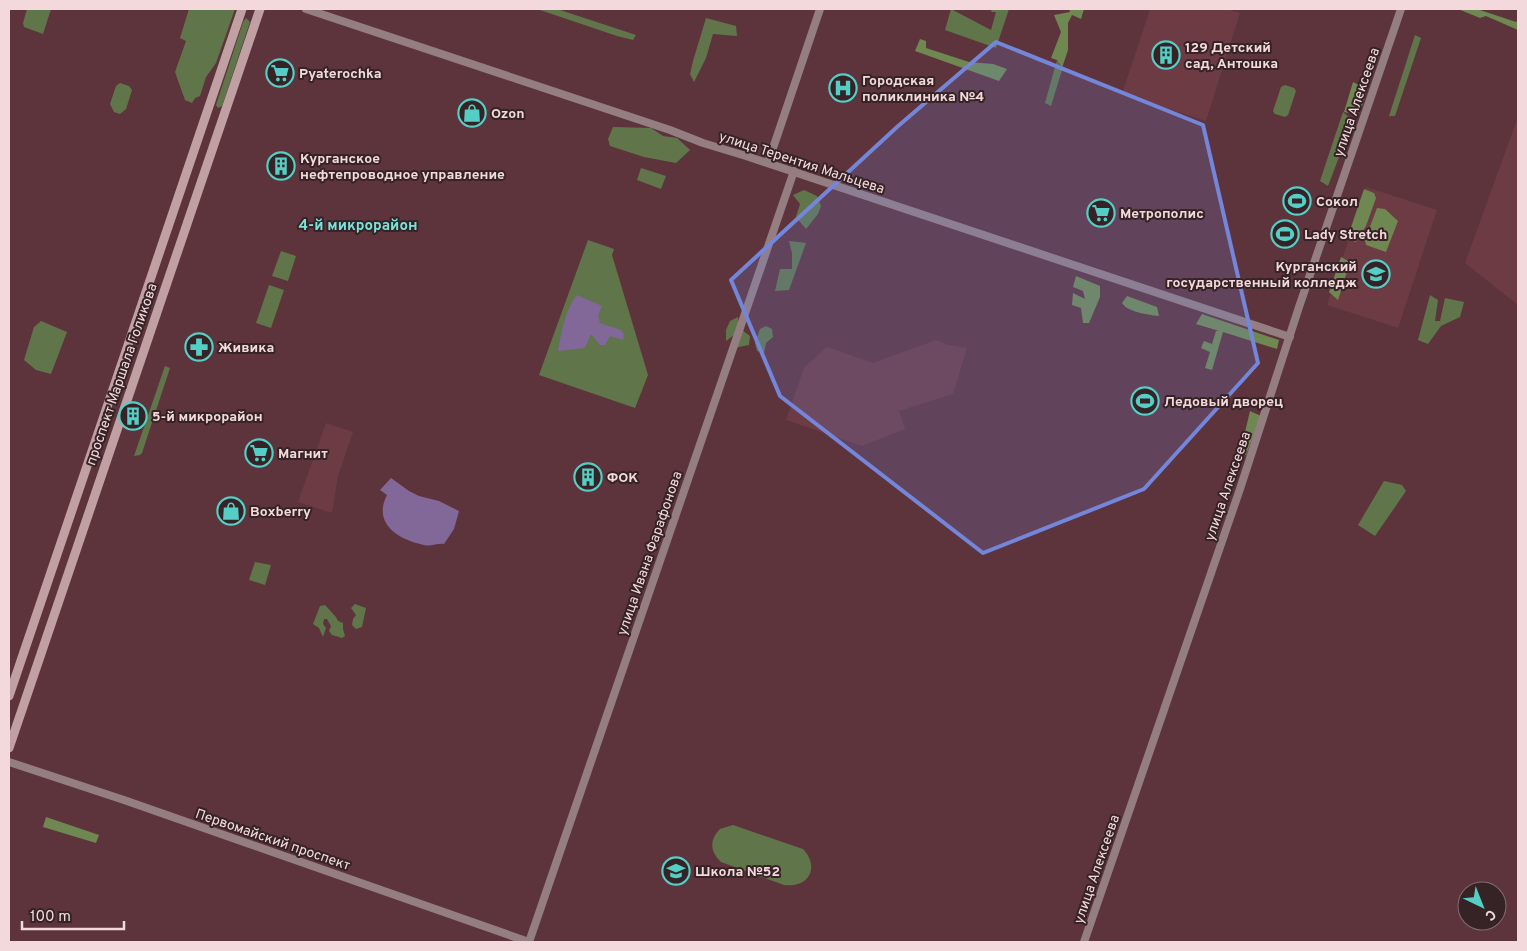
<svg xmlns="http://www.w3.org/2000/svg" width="1527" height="951" viewBox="0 0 1527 951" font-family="Overpass,sans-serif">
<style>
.built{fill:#6c3b44}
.green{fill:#61754a}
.forest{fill:#6f8852}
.water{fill:#826799}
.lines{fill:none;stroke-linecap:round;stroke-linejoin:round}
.tertiary{stroke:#947e81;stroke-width:8}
.secondary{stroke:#c1a0a4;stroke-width:9}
.marked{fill:#7386da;fill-opacity:0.2;stroke:#7386da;stroke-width:4;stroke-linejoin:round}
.labels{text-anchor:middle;stroke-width:4;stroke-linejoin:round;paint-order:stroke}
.poi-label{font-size:14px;font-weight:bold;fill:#f3d9dc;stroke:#362326;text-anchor:start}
.street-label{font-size:14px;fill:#f3d9dc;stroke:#362326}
.neighbourhood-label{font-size:15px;font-weight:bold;fill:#79e3db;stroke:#362326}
</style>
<rect width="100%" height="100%" fill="#5d343c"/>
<g class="built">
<polygon points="1150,9 1226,9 1240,13 1206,121 1122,94"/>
<polygon points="1518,117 1518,305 1465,263"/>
<polygon points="1366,187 1437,210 1398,328 1327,305"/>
<polygon points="936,340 948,345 967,348 953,394 899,411 905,429 862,446 786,420 804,368 827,347 873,363"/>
<polygon points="326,423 353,432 338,476 332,513 298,502"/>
</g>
<g class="green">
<polygon points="27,9 51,9 43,34 24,27 23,23"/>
<polygon points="189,9 235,9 216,63 206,77 200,96 195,98 192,103 185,100 175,72 186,41 180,38"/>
<polygon points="537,9 557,9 636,35 633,40 617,36"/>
<polygon points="951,9 991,30 996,12 991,12 992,9 1009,9 996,48 945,30"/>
<polygon points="246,18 250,22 222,106 218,108 216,105 243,22"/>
<polygon points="706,18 736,26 737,36 713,34 706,58 694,82 690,74 693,61"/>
<polygon points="1415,35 1421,38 1395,116 1389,116"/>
<polygon points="1057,60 1062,70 1051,106 1045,103"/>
<polygon points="120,83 129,86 132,90 126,109 120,114 114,112 110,104 116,86"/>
<polygon points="1285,85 1294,88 1296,91 1288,115 1285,117 1275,114 1273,111 1281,87"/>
<polygon points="1343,112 1351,119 1344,144 1328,186 1320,181"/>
<polygon points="613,127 651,128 663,136 677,138 690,150 676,163 644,157 610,146 608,139"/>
<polygon points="641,168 666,176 661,189 637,180"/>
<polygon points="804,190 817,196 821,206 818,214 806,229 796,217 800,204 793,195"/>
<polygon points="588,240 614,249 612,255 648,375 635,408 539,375"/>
<polygon points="789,241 806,243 789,290 775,291 780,269 792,269 792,253"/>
<polygon points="281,251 296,256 288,281 272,276"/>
<polygon points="269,285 284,290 271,328 256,323"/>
<polygon points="1430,295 1438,300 1435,321 1440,321 1445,298 1464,302 1460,317 1441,326 1428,344 1418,340"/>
<polygon points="738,317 738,327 750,336 749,345 734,348 734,335 726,341 726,330 730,321"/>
<polygon points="41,321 67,332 51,374 36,370 24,360 34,327"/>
<polygon points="766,326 772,329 773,337 766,343 764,353 757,351 755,343 760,329"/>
<polygon points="165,366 170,368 142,453 140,455 134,456"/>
<polygon points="1384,481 1402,485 1406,491 1375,536 1358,525"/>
<polygon points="255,562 271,565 265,585 249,580"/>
<polygon points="355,604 366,608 362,627 356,629 352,625 353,619 356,615 351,608"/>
<polygon points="325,605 336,617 338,621 343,623 343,629 345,636 342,638 332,635 329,631 331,626 327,619 324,619 323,624 326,628 323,637 319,628 313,624 320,606"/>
<path d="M 733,825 L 803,849 C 820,867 809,888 784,885 L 721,862 C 710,852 709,840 720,829 Z"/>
</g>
<g class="forest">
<polygon points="1069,9 1084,9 1081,19 1072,15 1068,23 1068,50 1062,68 1057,60 1051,58 1061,32 1054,15 1070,12"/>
<polygon points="1458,9 1477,9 1516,22 1518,19 1518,30 1486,16 1480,18"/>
<polygon points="920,39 926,41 926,48 969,62 993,64 1007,69 999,81 915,51"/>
<polygon points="1353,82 1367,89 1362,106 1354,114 1344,112"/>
<polygon points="1364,189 1374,193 1376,198 1366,226 1356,242 1347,239"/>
<polygon points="1377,208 1385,209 1398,221 1386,252 1366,245 1365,240"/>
<polygon points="1341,257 1350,262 1338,300 1329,292"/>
<polygon points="1076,276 1100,286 1100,297 1089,323 1083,323 1081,308 1072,305 1073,293 1085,299 1083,291 1073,287"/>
<path d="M 1127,296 L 1157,307 L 1159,316 C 1149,315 1127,312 1122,303 Z"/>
<polygon points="1202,314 1279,340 1277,349 1223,332 1212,370 1205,368 1210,352 1201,348 1204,341 1212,344 1216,331 1219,331 1196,324"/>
<polygon points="1250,411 1261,416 1246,455 1240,453"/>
<polygon points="46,817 99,835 96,843 43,827"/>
</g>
<g class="water">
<path d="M 577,295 L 602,306 L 598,316 L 600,323 L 621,330 L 624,335 L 623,340 L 610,336 L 605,345 L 600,345 L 591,334 L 585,348 L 558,351 C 561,333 565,310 577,295 Z"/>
<path d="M 391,478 L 409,491 L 419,496 L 439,501 L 459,511 L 454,529 L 444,544 C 437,543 431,547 424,545 C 399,540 372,524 387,495 L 380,490 Z"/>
</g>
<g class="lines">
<g class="tertiary">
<polyline points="306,9 670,130 703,143 746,156 1290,337"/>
<polyline points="768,163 820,9"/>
<polyline points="9,762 124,800 529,942"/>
<polyline points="529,942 794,171"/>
<polyline points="1084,942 1240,489 1299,307 1401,9"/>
</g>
<g class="secondary">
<polyline points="9,696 242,9"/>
<polyline points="9,748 260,9"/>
</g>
</g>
<path class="marked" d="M 996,42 L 1203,125 L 1258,363 L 1144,489 L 983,553 L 780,396 L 731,280 L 897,127 Z"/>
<defs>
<g id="building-ring" transform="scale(1.4375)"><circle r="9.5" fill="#362326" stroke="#55cec5" stroke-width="1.5"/><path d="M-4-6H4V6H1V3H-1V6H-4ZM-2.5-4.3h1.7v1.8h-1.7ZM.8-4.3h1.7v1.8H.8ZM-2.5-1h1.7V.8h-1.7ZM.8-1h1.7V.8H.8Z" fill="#55cec5"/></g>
<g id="supermarket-ring" transform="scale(1.4375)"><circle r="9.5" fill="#362326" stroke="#55cec5" stroke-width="1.5"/><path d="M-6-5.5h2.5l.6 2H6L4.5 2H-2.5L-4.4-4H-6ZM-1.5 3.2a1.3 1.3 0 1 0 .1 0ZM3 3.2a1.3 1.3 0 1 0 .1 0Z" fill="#55cec5"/></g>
<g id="hospital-ring" transform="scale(1.4375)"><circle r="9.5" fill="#362326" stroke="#55cec5" stroke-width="1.5"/><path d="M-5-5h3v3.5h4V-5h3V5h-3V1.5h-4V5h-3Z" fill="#55cec5"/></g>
<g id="shop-ring" transform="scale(1.4375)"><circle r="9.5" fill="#362326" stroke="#55cec5" stroke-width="1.5"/><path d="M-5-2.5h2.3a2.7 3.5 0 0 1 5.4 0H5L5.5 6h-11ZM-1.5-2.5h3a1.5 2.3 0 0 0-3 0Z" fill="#55cec5"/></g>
<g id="stadium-ring" transform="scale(1.4375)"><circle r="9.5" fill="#362326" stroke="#55cec5" stroke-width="1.5"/><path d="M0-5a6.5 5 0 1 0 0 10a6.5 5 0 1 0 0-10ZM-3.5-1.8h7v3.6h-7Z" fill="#55cec5"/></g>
<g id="university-ring" transform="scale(1.4375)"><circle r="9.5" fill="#362326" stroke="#55cec5" stroke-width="1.5"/><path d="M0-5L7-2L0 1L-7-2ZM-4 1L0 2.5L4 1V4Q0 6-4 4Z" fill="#55cec5"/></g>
<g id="pharmacy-ring" transform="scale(1.4375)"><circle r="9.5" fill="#362326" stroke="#55cec5" stroke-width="1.5"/><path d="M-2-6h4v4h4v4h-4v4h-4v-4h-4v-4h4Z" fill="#55cec5"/></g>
<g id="school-ring" transform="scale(1.4375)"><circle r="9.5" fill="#362326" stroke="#55cec5" stroke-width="1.5"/><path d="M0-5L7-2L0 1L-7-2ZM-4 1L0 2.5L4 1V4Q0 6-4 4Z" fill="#55cec5"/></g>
</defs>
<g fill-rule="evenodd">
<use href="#building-ring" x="1166" y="55"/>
<use href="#supermarket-ring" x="280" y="73"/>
<use href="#hospital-ring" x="843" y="88"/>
<use href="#shop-ring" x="472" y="113"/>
<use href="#building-ring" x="281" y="166"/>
<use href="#stadium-ring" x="1297" y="201"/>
<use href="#supermarket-ring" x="1101" y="213"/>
<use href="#stadium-ring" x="1285" y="234"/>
<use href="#university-ring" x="1376" y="274"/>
<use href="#pharmacy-ring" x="199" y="347"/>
<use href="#stadium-ring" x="1145" y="401"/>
<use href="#building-ring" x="133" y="416"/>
<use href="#supermarket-ring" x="259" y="453"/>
<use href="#building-ring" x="588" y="477"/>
<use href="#shop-ring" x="231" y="511"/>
<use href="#school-ring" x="676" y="871"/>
</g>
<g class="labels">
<g class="poi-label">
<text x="1185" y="52">129 Детский<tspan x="1185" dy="16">сад, Антошка</tspan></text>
<text x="299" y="78">Pyaterochka</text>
<text x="862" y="85">Городская<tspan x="862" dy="16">поликлиника №4</tspan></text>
<text x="491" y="118">Ozon</text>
<text x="300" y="163">Курганское<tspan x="300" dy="16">нефтепроводное управление</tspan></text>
<text x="1316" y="206">Сокол</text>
<text x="1120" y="218">Метрополис</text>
<text x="1304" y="239">Lady Stretch</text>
<text x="1357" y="271" text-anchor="end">Курганский<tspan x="1357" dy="16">государственный колледж</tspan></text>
<text x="218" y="352">Живика</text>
<text x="1164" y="406">Ледовый дворец</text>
<text x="152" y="421">5-й микрорайон</text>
<text x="278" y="458">Магнит</text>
<text x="607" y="482">ФОК</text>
<text x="250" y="516">Boxberry</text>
<text x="695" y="876">Школа №52</text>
</g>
<g class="street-label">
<text transform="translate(1356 102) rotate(-71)" y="5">улица Алексеева</text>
<text transform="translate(802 162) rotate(18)" y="5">улица Терентия Мальцева</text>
<text transform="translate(121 374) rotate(-71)" y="5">проспект Маршала Голикова</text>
<text transform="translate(1227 486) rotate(-71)" y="5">улица Алексеева</text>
<text transform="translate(649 553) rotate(-71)" y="5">улица Ивана Фарафонова</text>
<text transform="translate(273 839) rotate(19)" y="5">Первомайский проспект</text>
<text transform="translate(1096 869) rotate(-71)" y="5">улица Алексеева</text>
</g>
<g class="neighbourhood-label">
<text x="358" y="230">4-й микрорайон</text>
</g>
</g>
<rect width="1527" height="951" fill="none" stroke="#f3d9dc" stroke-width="20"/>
<g transform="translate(1482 906) rotate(137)"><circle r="24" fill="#362326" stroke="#826c6f"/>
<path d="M0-4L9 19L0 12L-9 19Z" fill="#55cec5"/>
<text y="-8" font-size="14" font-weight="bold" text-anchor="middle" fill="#f3d9dc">С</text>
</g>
<path d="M22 921v8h102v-8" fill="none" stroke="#f3d9dc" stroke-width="2.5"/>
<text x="30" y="921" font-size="15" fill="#f3d9dc" stroke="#362326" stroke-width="4" paint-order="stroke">100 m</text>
</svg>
